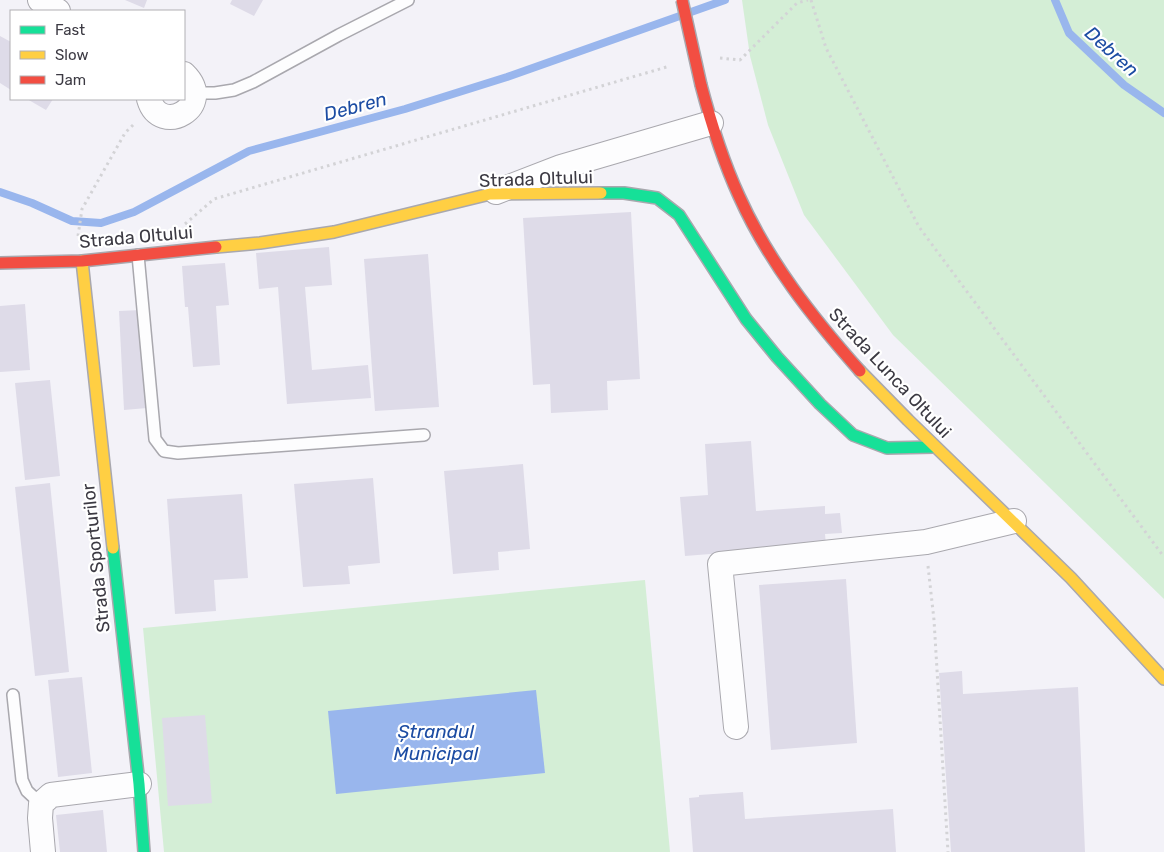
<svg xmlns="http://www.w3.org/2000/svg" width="1164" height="852" viewBox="0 0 1164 852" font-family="Rubik,sans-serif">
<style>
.green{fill:#d4eed6}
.water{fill:#99b6ed}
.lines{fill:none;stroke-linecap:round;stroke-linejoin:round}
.stream{stroke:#99b6ed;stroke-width:8}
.building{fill:#dedbe8}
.lane-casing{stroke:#a9a8ae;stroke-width:14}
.street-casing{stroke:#a9a8ae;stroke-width:26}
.fast-casing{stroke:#a9a8ae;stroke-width:14}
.slow-casing{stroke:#a9a8ae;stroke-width:14}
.jam-casing{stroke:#a9a8ae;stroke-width:14}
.path{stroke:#d3d3d6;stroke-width:3;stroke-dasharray:2.5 4;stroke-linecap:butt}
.lane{stroke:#fdfdfe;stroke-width:11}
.street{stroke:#fdfdfe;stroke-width:24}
.fast{stroke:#16e098;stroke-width:11}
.slow{stroke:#ffcf43;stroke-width:11}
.jam{stroke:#f24e42;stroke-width:11}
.jam-bridge-casing{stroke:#a9a8ae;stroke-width:14;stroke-linecap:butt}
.jam-bridge{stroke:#f24e42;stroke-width:11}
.labels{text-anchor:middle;stroke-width:4.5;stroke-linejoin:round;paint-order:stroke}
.street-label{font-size:18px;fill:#3c3a43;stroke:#fff}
.water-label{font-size:19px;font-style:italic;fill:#1c4ca3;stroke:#fff}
</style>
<rect width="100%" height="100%" fill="#f3f2f8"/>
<g class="green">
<polygon points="742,0 1164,0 1164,599 893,335 804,215 768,125 750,56"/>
<polygon points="645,580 670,852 164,852 143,628"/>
</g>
<polygon class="water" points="536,690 545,773 336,794 328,711"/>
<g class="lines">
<g class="stream">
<polyline points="1055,0 1069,33 1124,85 1164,113"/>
<polyline points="0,192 32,203 72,221 101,223 134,212 249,151 405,109 507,77 725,0"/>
</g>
</g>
<g class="building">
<polygon points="125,0 147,0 144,8"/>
<polygon points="232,0 263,0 254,16 230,4"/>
<polygon points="0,36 11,42 11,90 0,83"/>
<polygon points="27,99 53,99 46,110"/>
<polygon points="631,212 640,379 607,381 608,410 551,413 550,384 533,385 523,218"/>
<polygon points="329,247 332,285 305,287 312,370 368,365 371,398 287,404 278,287 259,289 256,253"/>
<polygon points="428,254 439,407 375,411 364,259"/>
<polygon points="225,263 229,305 216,306 220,365 193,367 188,307 185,307 182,266"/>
<polygon points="25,304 30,370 0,372 0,306"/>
<polygon points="141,310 147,408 124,410 119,311"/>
<polygon points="50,380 60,476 25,480 15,383"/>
<polygon points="751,441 756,511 825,506 825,514 840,513 842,533 825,534 826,545 685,556 680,497 708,495 705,444"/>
<polygon points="523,464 530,549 498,552 499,570 453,574 444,471"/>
<polygon points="373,478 380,563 348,566 350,584 303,587 294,484"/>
<polygon points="50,483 69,672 35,676 15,487"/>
<polygon points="242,494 248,578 214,580 216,611 175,614 167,499"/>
<polygon points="846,579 857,743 771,750 759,585"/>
<polygon points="962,671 963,694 1078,687 1085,852 951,852 939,673"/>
<polygon points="82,677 92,773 58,777 48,680"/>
<polygon points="205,715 212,803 168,806 162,718"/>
<polygon points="743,792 745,819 893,809 896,852 693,852 689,798 699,797 699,795"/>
<polygon points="103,810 107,852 60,852 56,815"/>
</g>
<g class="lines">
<g class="lane-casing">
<g id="lane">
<polyline points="194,93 215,93 234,90 253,82 339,35 408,0"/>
<polyline points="138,255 155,439 164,451 178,453 424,435"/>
<polyline points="13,695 22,780 27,791 41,804"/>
</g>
</g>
<g class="street-casing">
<g id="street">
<polyline points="40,0 58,11"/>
<path d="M 149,99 C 160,138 217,106 184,74"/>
<polyline points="496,192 561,167 711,123"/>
<polyline points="736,727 720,564 926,542 1014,521"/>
<polyline points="43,852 40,818 41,804 51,795 139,784"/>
</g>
</g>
<g class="fast-casing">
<g id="fast">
<polyline points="601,193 624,193 657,198 679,215 746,319 777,357 820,404 853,435 887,448 934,447"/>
<polyline points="113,548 139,784 144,852"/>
</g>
</g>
<g class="slow-casing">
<g id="slow">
<polyline points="216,247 260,243 334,232 490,194 601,193"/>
<polyline points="82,261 113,548"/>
<polyline points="860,371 908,420 1071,578 1164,679"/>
</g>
</g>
<g class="jam-casing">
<g id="jam">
<path d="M 701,85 C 711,123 723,161 739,196 C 768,261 813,318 860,371"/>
<polyline points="0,263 82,261 216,247"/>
</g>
</g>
<g class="path">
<polyline points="811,0 826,48 919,227 1164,557"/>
<polyline points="720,58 740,60 797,3 808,0"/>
<polyline points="185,224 214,199 670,66"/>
<polyline points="78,236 82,209 125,133 135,123"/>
<polyline points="928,566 934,620 948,852"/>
</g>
<use href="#lane" class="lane"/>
<use href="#street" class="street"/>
<use href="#fast" class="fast"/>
<use href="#slow" class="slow"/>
<use href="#jam" class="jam"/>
<g class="jam-bridge-casing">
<polyline id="jam-bridge" points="682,0 701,85"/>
</g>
<use href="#jam-bridge" class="jam-bridge"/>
</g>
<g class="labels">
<g class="street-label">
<text transform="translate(536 179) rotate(-2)" y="6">Strada Oltului</text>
<text transform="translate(136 237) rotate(-5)" y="6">Strada Oltului</text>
<text transform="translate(890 373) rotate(47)" y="6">Strada Lunca Oltului</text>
<text transform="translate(96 558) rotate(-96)" y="6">Strada Sporturilor</text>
</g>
<g class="water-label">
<text transform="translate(1112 51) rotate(42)" y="7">Debren</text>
<text transform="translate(355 106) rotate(-15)" y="7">Debren</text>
<text x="436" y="738">Ștrandul<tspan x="436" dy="22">Municipal</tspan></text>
</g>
</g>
<rect x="10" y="10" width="175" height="90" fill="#ffffff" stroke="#b1b0b4"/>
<rect x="20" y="26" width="25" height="8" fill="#16e098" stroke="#b1b0b4"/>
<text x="55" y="35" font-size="15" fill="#3c3a43">Fast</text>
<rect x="20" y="51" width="25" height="8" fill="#ffcf43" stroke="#b1b0b4"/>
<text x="55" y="60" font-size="15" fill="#3c3a43">Slow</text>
<rect x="20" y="76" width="25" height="8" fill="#f24e42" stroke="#b1b0b4"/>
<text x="55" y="85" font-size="15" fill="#3c3a43">Jam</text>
</svg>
